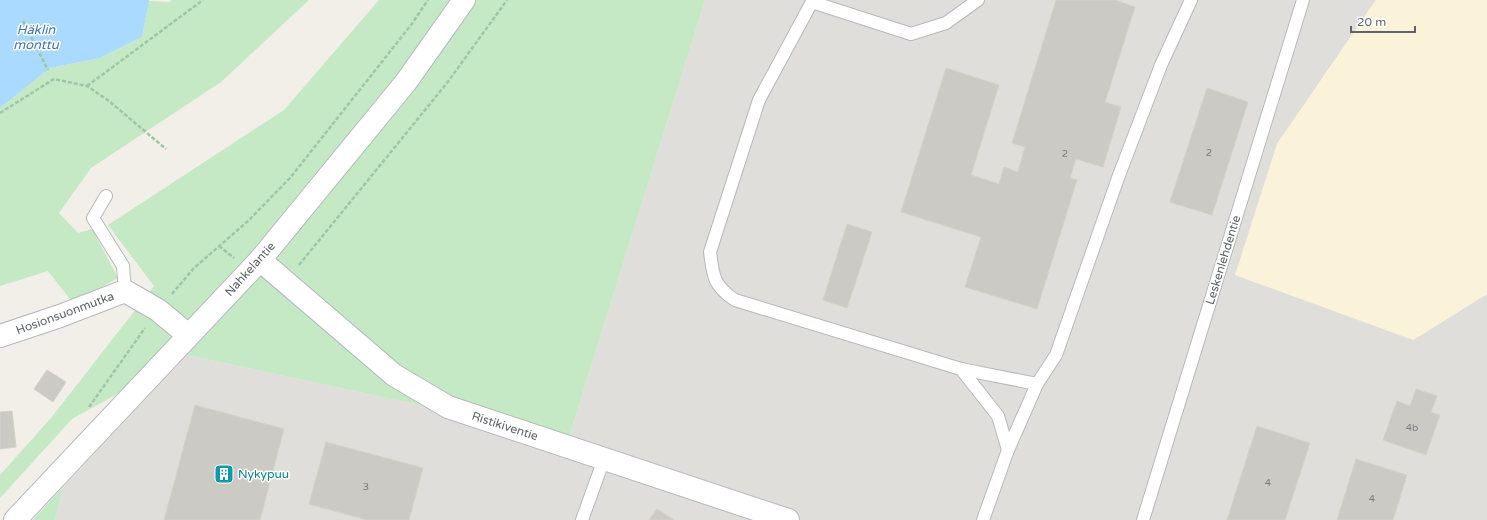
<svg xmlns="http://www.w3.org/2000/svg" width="1487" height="520" viewBox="0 0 1487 520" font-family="'Varela Round',sans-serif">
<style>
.industrial{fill:#e0deda}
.green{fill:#c5e8c5}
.sand{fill:#fbf3d9}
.water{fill:#aadaff}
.building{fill:#cccac5;stroke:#d6d1c6}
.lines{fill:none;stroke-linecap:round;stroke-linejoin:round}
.service-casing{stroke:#b5b8bc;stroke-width:14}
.minor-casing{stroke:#b5b8bc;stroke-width:24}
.tertiary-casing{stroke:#b5b8bc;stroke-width:24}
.secondary-casing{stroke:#b6babf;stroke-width:24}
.path{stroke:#9cc7a9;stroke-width:2.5;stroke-dasharray:4 2;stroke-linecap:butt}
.service{stroke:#fff;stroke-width:12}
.minor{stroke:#fff;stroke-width:22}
.tertiary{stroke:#fff;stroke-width:22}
.secondary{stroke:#fff;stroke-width:22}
.labels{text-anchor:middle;stroke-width:3;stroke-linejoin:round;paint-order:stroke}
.number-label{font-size:10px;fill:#7a7d7f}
.street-label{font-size:12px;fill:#5f6368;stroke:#fff}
.culture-label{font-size:12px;fill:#0d838f;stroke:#fff;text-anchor:start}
.water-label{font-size:13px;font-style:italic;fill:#4174aa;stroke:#fff}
</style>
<rect width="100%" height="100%" fill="#f1efe8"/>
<polygon class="industrial" points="705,0 1376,0 1277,144 1413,340 1487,294 1487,520 55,520 63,487 187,355 569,437"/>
<g class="green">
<polygon points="171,0 309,0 221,82 91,168 59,213 78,233 92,229 118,278 73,303 48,271 0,286 0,108 50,68 100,58 142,37 149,1 170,2"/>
<polygon points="379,0 705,0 569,437 187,355 72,419 0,498 0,475 51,418 154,286 108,225 284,110"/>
<polygon points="63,487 55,520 33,520"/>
</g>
<polygon class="sand" points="1376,0 1487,0 1487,294 1413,340 1235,275 1277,144"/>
<polygon class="water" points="0,0 149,0 149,1 142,37 100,58 50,68 0,108"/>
<g class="building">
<polygon points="1056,0 1115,0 1135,7 1105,102 1121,107 1103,167 1076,159 1070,178 1077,180 1037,309 965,287 981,237 901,212 946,68 999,85 971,175 999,184 1004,167 1018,172 1025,147 1012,143"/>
<polygon points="1207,88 1248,102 1212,215 1170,202"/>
<polygon points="847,224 872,232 847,308 823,300"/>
<polygon points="47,370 66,382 53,402 34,389"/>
<polygon points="1416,389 1437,396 1431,412 1440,415 1426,455 1383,440 1397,401 1410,406"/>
<polygon points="195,405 284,429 260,520 164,520"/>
<polygon points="12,411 16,447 0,449 0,412"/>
<polygon points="1257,426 1310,443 1285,520 1227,520"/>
<polygon points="326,442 423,468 409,520 367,520 309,504"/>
<polygon points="1356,459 1407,475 1393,520 1337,520"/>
<polygon points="657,509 674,520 649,520"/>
</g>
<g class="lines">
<g class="service-casing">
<g id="service">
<path d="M 813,0 L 759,100 L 710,252 C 713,277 714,286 735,300 L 961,369 L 1037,384"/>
<polyline points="812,2 911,34 946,23 978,0"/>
<polyline points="106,196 93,218 123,266 125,291"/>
<polyline points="961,369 998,416 1008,450"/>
<polyline points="582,520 604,459"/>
<polyline points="983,520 1008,450 1037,384 1056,355 1118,178 1161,65 1191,0"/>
<polyline points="1143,520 1303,0"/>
</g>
</g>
<g class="minor-casing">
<polyline id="minor" points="0,336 60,316 125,291 158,310 188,335"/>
</g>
<g class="tertiary-casing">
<polyline id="tertiary" points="260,260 394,375 448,407 788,520"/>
</g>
<g class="secondary-casing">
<polyline id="secondary" points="15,520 260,260 406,82 464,0"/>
</g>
<g class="path">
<polyline points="23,21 48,70"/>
<polyline points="87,86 203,0"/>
<polyline points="0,113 54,79 87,86 109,101 166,149"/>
<polyline points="219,246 234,258"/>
<polyline points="299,265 447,83 507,0"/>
<polyline points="172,294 194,268 248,221 290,178 411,25 428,0"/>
<polyline points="89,407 145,328"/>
</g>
<use href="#service" class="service"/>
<use href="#minor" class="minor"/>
<use href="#tertiary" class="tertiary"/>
<use href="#secondary" class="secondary"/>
</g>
<defs>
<g id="building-square" transform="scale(1)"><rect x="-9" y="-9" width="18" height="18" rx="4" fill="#0f9aa8" stroke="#fff"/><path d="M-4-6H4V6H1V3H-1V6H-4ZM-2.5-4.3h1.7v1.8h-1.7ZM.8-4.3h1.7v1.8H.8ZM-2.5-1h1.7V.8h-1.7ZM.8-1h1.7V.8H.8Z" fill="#fff"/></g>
</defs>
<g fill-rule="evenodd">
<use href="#building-square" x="224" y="474"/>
</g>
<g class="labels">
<g class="number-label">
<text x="1209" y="156">2</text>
<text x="1065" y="157">2</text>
<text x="1412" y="431">4b</text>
<text x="1268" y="486">4</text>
<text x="366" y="490">3</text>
<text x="1372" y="502">4</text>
</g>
<g class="street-label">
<text transform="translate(1223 260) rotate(-73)" y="4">Leskenlehdentie</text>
<text transform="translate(250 269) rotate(-48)" y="4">Nahkelantie</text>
<text transform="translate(65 313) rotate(-20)" y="4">Hosionsuonmutka</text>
<text transform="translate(505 426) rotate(18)" y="4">Ristikiventie</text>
</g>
<g class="culture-label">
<text x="238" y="478">Nykypuu</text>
</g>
<g class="water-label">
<text x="36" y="34">Häklin<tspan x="36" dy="15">monttu</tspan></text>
</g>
</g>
<path d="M1351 26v6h64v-6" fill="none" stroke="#5f6368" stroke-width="2"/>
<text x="1357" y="26" font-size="12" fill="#5f6368" stroke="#ffffff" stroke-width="3" paint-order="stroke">20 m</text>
</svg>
